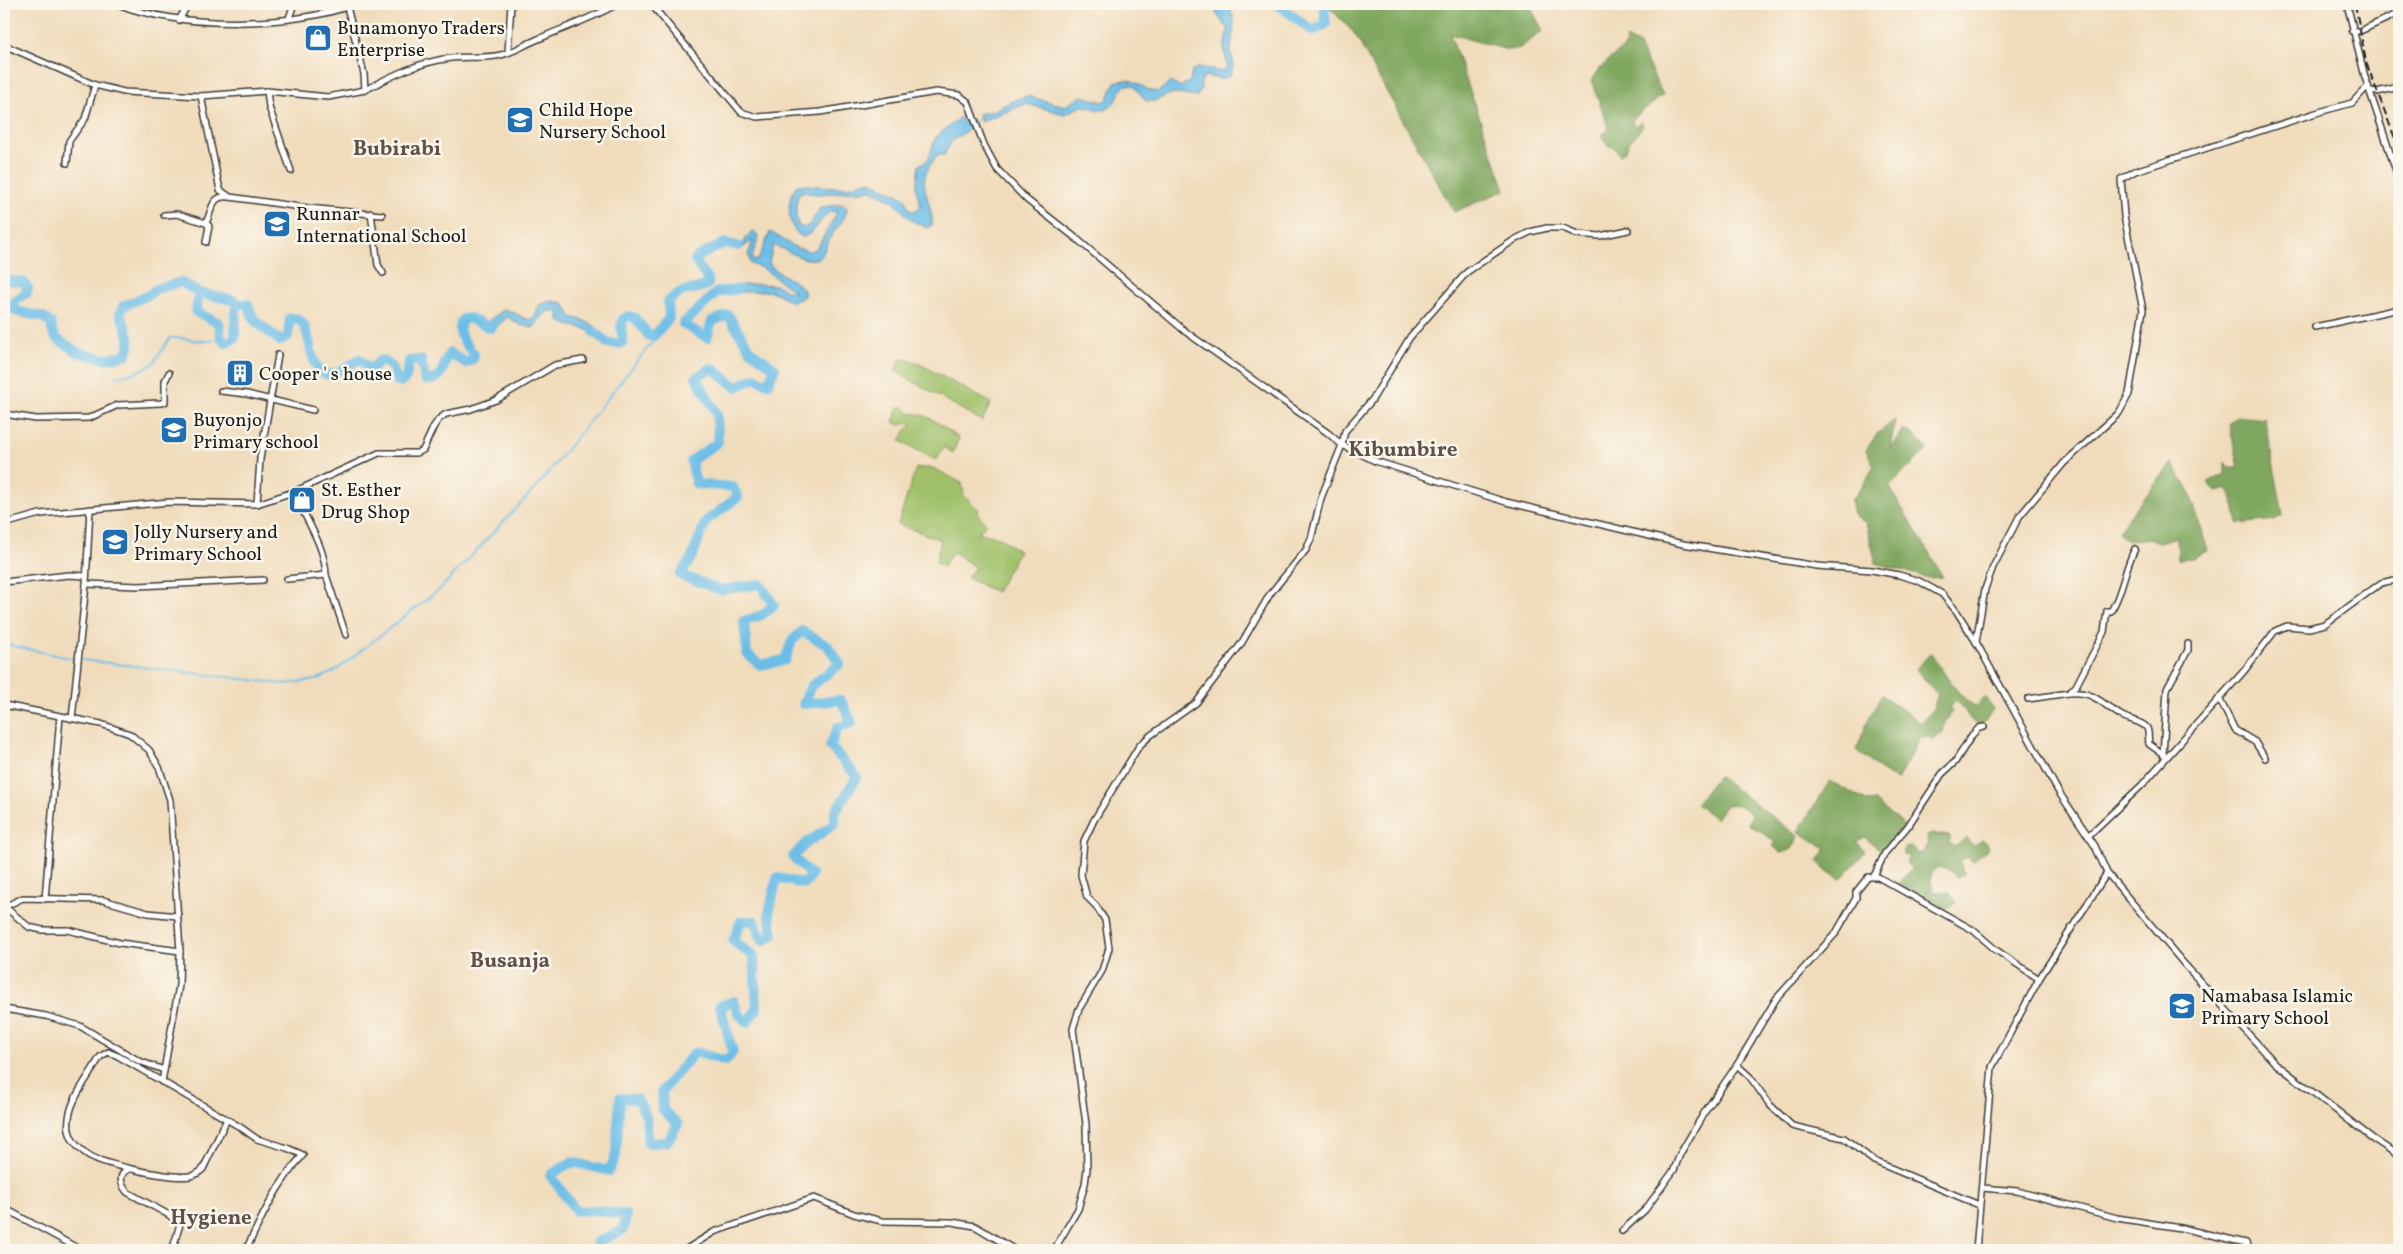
<svg xmlns="http://www.w3.org/2000/svg" width="2403" height="1254" viewBox="0 0 2403 1254" font-family="Vollkorn,serif">
<style>
.green{fill:#a0c16a;stroke:#5e6e43}
.forest{fill:#80a75e;stroke:#4e623d}
.water{fill:#6bbde7;stroke:#446c82}
.lines{fill:none;stroke-linecap:round;stroke-linejoin:round}
.stream{stroke:#6bbde7;stroke-width:2}
.river{stroke:#6bbde7;stroke-width:10}
.minor-casing{stroke:#3c3934;stroke-width:8}
.minor{stroke:#fff;stroke-width:5}
.rail{stroke:#1c1c1c;stroke-width:2;stroke-dasharray:8 4;stroke-linecap:butt}
.labels{text-anchor:middle;stroke-width:5;stroke-linejoin:round;paint-order:stroke}
.poi-label{font-size:19px;fill:#1c1c1c;stroke:#fbf7ec;text-anchor:start}
.quarter-label{font-size:21px;font-weight:bold;fill:#614f48;stroke:#fbf7ec}
</style>
<rect width="100%" height="100%" fill="#fbf7ec"/>
<filter id="ink" filterUnits="userSpaceOnUse"><feTurbulence type="fractalNoise" baseFrequency=".02" numOctaves="2"/><feDisplacementMap in="SourceGraphic" scale="10" xChannelSelector="R" yChannelSelector="G"/><feConvolveMatrix kernelMatrix="1 2 1 2 8 2 1 2 1" color-interpolation-filters="sRGB"/></filter>
<filter id="wash" filterUnits="userSpaceOnUse"><feTurbulence type="fractalNoise" baseFrequency=".0096" numOctaves="4" result="noise"/><feDisplacementMap in="SourceGraphic" scale="20" xChannelSelector="R" yChannelSelector="G"/><feGaussianBlur stdDeviation="1.12" result="paint"/><feColorMatrix in="noise" values="0 0 0 0 0 0 0 0 0 0 0 0 0 0 0 0 0 1.4 0 .05"/><feComposite in="paint" operator="in"/></filter>
<g filter="url(#wash)">
<rect width="100%" height="100%" fill="#f0dcbb"/>
<g class="green">
<polygon points="901,359 916,362 991,403 982,421 895,371"/>
<path d="M 904,407 C 910,417 916,412 925,416 C 938,421 947,431 959,438 L 953,453 L 944,447 L 936,460 L 900,441 L 906,430 L 913,425 L 909,423 L 899,425 L 893,422 L 898,408 Z"/>
<polygon points="916,468 933,468 962,483 964,495 978,509 979,516 986,524 978,533 999,537 1019,551 996,592 967,578 975,567 953,552 943,567 936,562 941,540 898,524"/>
</g>
<g class="forest">
<polygon points="1326,4 1529,4 1543,31 1520,48 1508,50 1450,34 1505,190 1454,212 1354,33"/>
<path d="M 1626,38 L 1638,44 L 1663,95 L 1631,120 L 1635,126 L 1641,122 L 1643,126 L 1629,143 L 1625,152 L 1620,155 L 1614,147 L 1609,146 L 1601,136 L 1609,129 L 1592,82 C 1597,68 1613,56 1625,47 Z"/>
<polygon points="2237,416 2265,419 2283,515 2274,520 2238,524 2233,499 2227,489 2216,492 2208,482 2225,474 2225,462 2230,467 2239,467 2229,423"/>
<polygon points="1895,420 1890,449 1904,429 1913,434 1928,449 1889,486 1943,577 1929,578 1876,563 1866,523 1854,515 1851,500 1862,487 1874,466 1866,450 1878,433"/>
<polygon points="2172,463 2189,490 2208,551 2193,558 2178,559 2177,537 2159,542 2150,538 2127,541 2118,531"/>
<path d="M 1931,653 C 1939,665 1963,705 1977,706 L 1985,697 L 1993,709 L 1984,723 L 1978,725 C 1963,716 1968,708 1955,701 L 1949,709 L 1952,711 L 1944,725 L 1943,733 L 1933,740 L 1927,736 L 1920,739 L 1897,780 L 1880,770 L 1856,750 L 1870,716 L 1882,695 L 1921,723 L 1932,711 L 1938,695 L 1916,669 Z"/>
<polygon points="1718,776 1799,837 1792,849 1781,853 1772,845 1775,842 1766,835 1748,824 1752,815 1741,806 1726,805 1716,819 1696,804"/>
<path d="M 1830,781 L 1868,802 L 1876,801 C 1886,814 1895,815 1905,827 L 1882,851 L 1864,837 L 1857,842 L 1865,852 L 1841,879 L 1825,870 L 1818,861 L 1826,849 L 1798,831 Z"/>
<path d="M 1932,834 L 1950,836 L 1949,843 L 1955,847 L 1966,838 L 1974,846 L 1982,840 L 1986,842 L 1988,848 L 1973,862 L 1967,857 L 1957,862 L 1962,865 L 1961,868 L 1965,874 L 1956,877 L 1951,871 L 1938,867 C 1928,873 1931,882 1934,892 L 1949,892 L 1956,902 L 1942,914 L 1903,892 L 1897,884 L 1912,869 L 1906,863 L 1909,856 L 1903,855 L 1905,848 L 1912,847 L 1918,853 L 1925,852 L 1925,847 L 1928,844 L 1927,836 Z"/>
</g>
<g class="water">
<path d="M 1213,4 L 1221,4 L 1224,7 L 1230,8 C 1237,22 1233,31 1231,46 C 1230,59 1237,61 1230,76 L 1221,79 L 1205,76 L 1201,81 L 1201,90 L 1196,97 L 1173,93 L 1154,101 L 1146,101 L 1133,85 L 1125,85 C 1119,92 1117,102 1109,108 C 1102,114 1092,106 1083,106 C 1077,107 1071,112 1065,114 L 1026,104 L 980,122 L 978,114 L 993,111 L 1016,99 L 1027,96 L 1065,106 L 1082,96 L 1103,102 L 1107,100 L 1115,82 C 1139,75 1138,90 1158,92 L 1170,82 L 1180,87 L 1190,81 L 1192,71 L 1199,67 L 1223,72 L 1227,67 L 1224,48 L 1228,30 L 1212,7 Z"/>
<path d="M 960,117 L 963,121 L 973,119 L 975,125 L 952,141 L 944,155 L 937,155 C 934,162 928,166 926,173 C 920,189 934,208 932,225 L 927,228 L 911,220 L 893,201 L 872,190 L 819,194 L 800,192 C 794,202 796,215 798,225 L 804,228 L 810,224 L 821,207 L 843,204 L 847,208 C 846,220 838,225 832,235 C 828,241 825,251 821,256 C 809,267 785,248 773,245 L 769,263 C 778,276 794,278 804,290 L 804,296 C 788,309 786,295 773,292 C 758,289 740,293 726,295 L 726,287 C 742,285 757,283 773,285 C 782,285 785,293 795,292 L 764,269 L 751,264 L 748,255 L 753,240 L 742,248 L 725,243 L 735,241 L 742,244 L 750,233 L 754,232 L 757,234 L 758,239 L 752,258 L 756,261 L 758,260 L 770,232 L 797,248 L 810,251 L 817,248 L 837,213 L 832,211 C 819,217 818,232 803,237 C 786,231 786,197 797,185 C 815,184 833,189 851,186 C 858,185 863,180 870,181 L 905,198 L 908,207 L 913,212 L 921,206 L 916,189 L 919,165 L 928,160 L 936,137 Z"/>
<path d="M 551,301 L 564,303 L 571,317 C 585,320 600,325 605,340 L 602,343 L 586,329 L 568,325 L 559,321 L 559,311 L 547,311 L 533,328 L 520,325 L 507,317 L 496,327 L 485,331 L 482,327 L 482,320 L 487,322 L 505,309 L 529,320 L 535,316 L 539,305 Z"/>
</g>
<g class="lines">
<g class="stream">
<path d="M 116,377 L 136,372 L 153,364 L 170,338 C 189,336 201,346 221,338"/>
<polyline points="4,644 74,659"/>
<polyline points="83,660 284,684 316,680 335,671 440,589 540,483 654,340 653,337"/>
</g>
<g class="river">
<polyline points="1277,4 1313,31 1326,24 1324,4"/>
<path d="M 4,278 L 5,280 L 23,282 L 28,288 L 27,293 L 15,300 L 14,307 L 16,311 L 43,317 L 51,323 L 53,333 L 57,339 L 79,353 L 105,359 L 126,355 C 134,341 126,327 120,314 L 123,306 L 149,295 L 156,289 L 181,282 L 199,293 L 196,312 L 219,323 L 221,338 L 226,343 L 235,338 L 236,309 L 239,304 L 248,304 L 254,320 L 280,341 L 288,336 L 290,318 C 318,316 301,369 329,375 L 343,370 L 359,359 L 371,370 L 379,361 L 383,360 L 392,367 L 397,381 L 401,382 L 406,378 L 409,361 L 421,360 L 425,380 C 446,382 441,364 450,353 L 466,363 L 473,359 L 474,354 C 465,343 454,333 463,319 L 470,318 L 490,328 L 493,326"/>
<polyline points="199,293 233,300 239,304"/>
<path d="M 594,332 L 608,343 L 620,344 L 623,341 L 621,328 L 623,319 L 629,316 L 635,318 L 649,336 L 653,337 L 669,318 L 668,302 C 684,285 692,293 708,284 L 708,280 L 695,261 L 697,257 L 725,243 L 738,246"/>
<polyline points="598,1250 597,1242 623,1230 626,1215 595,1210 576,1211 550,1175 572,1162 609,1171 616,1155 620,1098 637,1099 646,1116 648,1143 667,1142 678,1124 663,1110 662,1091 695,1052 726,1061 733,1052 720,1006 734,1001 738,1013 747,1023 757,1009 754,957 733,941 741,921 754,921 763,941 773,935 769,913 777,878 805,884 811,875 793,857 805,844 835,824 835,812 857,777 830,746 838,727 852,723 841,700 803,704 811,686 840,664 828,646 802,631 792,641 785,660 760,665 747,654 744,621 762,615 774,605 760,584 721,590 680,575 692,557 706,521 738,497 733,487 696,484 691,461 718,442 717,414 696,377 712,368 736,387 755,378 768,384 775,368 751,351 728,315 712,321 707,338 683,324 717,292 738,289"/>
</g>
</g>
</g>
<g filter="url(#ink)">
<g class="lines">
<g class="minor-casing">
<g id="minor">
<path d="M 118,4 C 178,29 294,28 355,4"/>
<polyline points="651,4 741,112 757,117 820,112 936,92 959,95 968,102 984,145 997,169 1027,200 1077,239 1186,332 1328,433 1342,445 1375,461 1506,502 1683,544 1817,566 1872,570 1899,575 1919,581 1942,594 1957,612 1976,642 2058,791 2095,846 2107,873 2185,965 2275,1063 2372,1138 2399,1156"/>
<polyline points="2347,4 2365,77 2399,180"/>
<polyline points="289,18 294,4"/>
<polyline points="179,20 188,4"/>
<polyline points="2352,31 2360,31 2399,13"/>
<polyline points="4,45 95,85 124,92 201,96 267,91 328,97 365,90 364,74 347,7"/>
<polyline points="508,53 511,4"/>
<path d="M 365,90 C 393,75 419,62 451,58 C 468,56 484,59 501,55 C 514,52 524,45 536,40 C 563,28 591,19 617,4"/>
<polyline points="267,91 269,107 291,171"/>
<polyline points="2370,91 2377,92 2399,87"/>
<polyline points="201,96 220,190 230,197 308,208 382,215"/>
<polyline points="67,163 69,141 85,119 95,85"/>
<polyline points="371,213 378,265 383,273"/>
<polyline points="164,215 177,214 206,223"/>
<path d="M 206,242 L 209,226 L 206,223 C 212,211 211,195 228,197"/>
<polyline points="2315,327 2399,309"/>
<polyline points="221,391 247,394 313,410"/>
<polyline points="4,414 36,419 89,418 118,405 161,403 165,402 165,381 169,373"/>
<path d="M 294,492 C 305,519 325,545 326,575"/>
<polyline points="257,504 260,459 278,355"/>
<polyline points="4,524 40,514 169,502 257,504 296,491 379,453 417,453 423,450 434,426 439,419 446,414 471,409 496,400 555,365 583,360"/>
<polyline points="287,579 326,575 346,635"/>
<polyline points="4,582 69,575 85,576"/>
<polyline points="86,584 138,586 263,580"/>
<polyline points="1976,642 1985,589 1993,567 2019,517 2064,463 2119,413 2129,394 2143,310 2124,216 2121,179 2135,171 2319,112 2352,103 2368,86"/>
<path d="M 2069,693 C 2097,691 2102,705 2122,716 C 2129,720 2142,721 2147,728 C 2149,732 2148,739 2149,744 L 2163,754"/>
<polyline points="2219,698 2235,730 2255,742 2265,758"/>
<path d="M 2028,699 L 2069,693 L 2076,686 L 2104,632 L 2107,611 L 2111,611 C 2123,592 2124,569 2135,549"/>
<polyline points="4,705 101,724 130,734 149,750 159,767 170,800 180,951 179,985 162,1082"/>
<polyline points="72,719 86,584 90,509"/>
<polyline points="2163,755 2167,689 2188,650 2188,644"/>
<polyline points="2088,836 2142,785 2244,671 2275,631 2287,626 2309,628 2325,624 2381,583 2399,579"/>
<polyline points="1874,876 1885,853 1908,826 1942,774 1955,762 1972,735 1979,728 1984,727"/>
<polyline points="45,899 60,716"/>
<polyline points="4,907 23,898 103,900 148,913 178,916"/>
<polyline points="5,907 29,927 42,930 68,930 120,943 180,951"/>
<polyline points="4,1009 46,1016 80,1026 139,1061 164,1070"/>
<path d="M 227,1119 L 203,1169 C 199,1173 196,1175 190,1176 C 171,1179 106,1165 90,1156 C 80,1150 71,1141 69,1130 C 65,1104 88,1079 100,1057 L 108,1052 L 118,1056 L 240,1127 L 257,1139 L 287,1148 L 303,1155 C 278,1182 261,1218 246,1250"/>
<path d="M 129,1169 C 118,1174 120,1183 127,1192 L 169,1215 L 180,1224 L 173,1248"/>
<polyline points="1982,1188 2017,1191 2117,1218 2181,1228 2246,1243 2249,1250"/>
<polyline points="1979,1205 1874,1161 1844,1138 1792,1126 1770,1105 1750,1077 1737,1065 1776,999 1836,933 1856,898 1856,892 1868,877 1878,877 1973,930 1996,950 2039,979"/>
<polyline points="4,1208 81,1250"/>
<polyline points="1622,1231 1645,1210 1674,1170 1680,1154 1704,1113 1737,1065"/>
<polyline points="685,1250 714,1232 814,1198 854,1214 882,1221 952,1222 975,1226 1015,1250"/>
<polyline points="1054,1250 1078,1209 1085,1184 1087,1169 1086,1124 1073,1029 1079,1009 1102,971 1109,948 1105,920 1096,906 1087,897 1081,875 1084,841 1094,820 1139,746 1151,735 1196,703 1241,644 1270,594 1306,550 1311,539 1321,498 1342,445 1345,431 1372,400 1410,337 1467,272 1514,240 1530,232 1547,228 1563,228 1577,234 1600,236 1628,230"/>
<polyline points="1976,1250 1992,1067 2039,979 2107,873"/>
</g>
</g>
<use href="#minor" class="minor"/>
<polyline class="rail" points="2355,4 2366,62 2399,149"/>
</g>
</g>
<defs>
<g id="shop-square" transform="scale(1.4375)"><rect x="-9" y="-9" width="18" height="18" rx="4" fill="#1f6fb2" stroke="#fbf7ec"/><path d="M-5-2.5h2.3a2.7 3.5 0 0 1 5.4 0H5L5.5 6h-11ZM-1.5-2.5h3a1.5 2.3 0 0 0-3 0Z" fill="#fff"/></g>
<g id="school-square" transform="scale(1.4375)"><rect x="-9" y="-9" width="18" height="18" rx="4" fill="#1f6fb2" stroke="#fbf7ec"/><path d="M0-5L7-2L0 1L-7-2ZM-4 1L0 2.5L4 1V4Q0 6-4 4Z" fill="#fff"/></g>
<g id="building-square" transform="scale(1.4375)"><rect x="-9" y="-9" width="18" height="18" rx="4" fill="#1f6fb2" stroke="#fbf7ec"/><path d="M-4-6H4V6H1V3H-1V6H-4ZM-2.5-4.3h1.7v1.8h-1.7ZM.8-4.3h1.7v1.8H.8ZM-2.5-1h1.7V.8h-1.7ZM.8-1h1.7V.8H.8Z" fill="#fff"/></g>
</defs>
<g fill-rule="evenodd">
<use href="#shop-square" x="318" y="38"/>
<use href="#school-square" x="520" y="120"/>
<use href="#school-square" x="277" y="224"/>
<use href="#building-square" x="240" y="373"/>
<use href="#school-square" x="174" y="430"/>
<use href="#shop-square" x="302" y="500"/>
<use href="#school-square" x="115" y="542"/>
<use href="#school-square" x="2182" y="1006"/>
</g>
<g class="labels">
<g class="poi-label">
<text x="337" y="34">Bunamonyo Traders<tspan x="337" dy="22">Enterprise</tspan></text>
<text x="539" y="116">Child Hope<tspan x="539" dy="22">Nursery School</tspan></text>
<text x="296" y="220">Runnar<tspan x="296" dy="22">International School</tspan></text>
<text x="259" y="380">Cooper ' s house</text>
<text x="193" y="426">Buyonjo<tspan x="193" dy="22">Primary school</tspan></text>
<text x="321" y="496">St. Esther<tspan x="321" dy="22">Drug Shop</tspan></text>
<text x="134" y="538">Jolly Nursery and<tspan x="134" dy="22">Primary School</tspan></text>
<text x="2201" y="1002">Namabasa Islamic<tspan x="2201" dy="22">Primary School</tspan></text>
</g>
<g class="quarter-label">
<text x="397" y="155">Bubirabi</text>
<text x="1403" y="456">Kibumbire</text>
<text x="510" y="967">Busanja</text>
<text x="211" y="1224">Hygiene</text>
</g>
</g>
<rect width="2403" height="1254" fill="none" stroke="#fbf7ec" stroke-width="20"/>
</svg>
